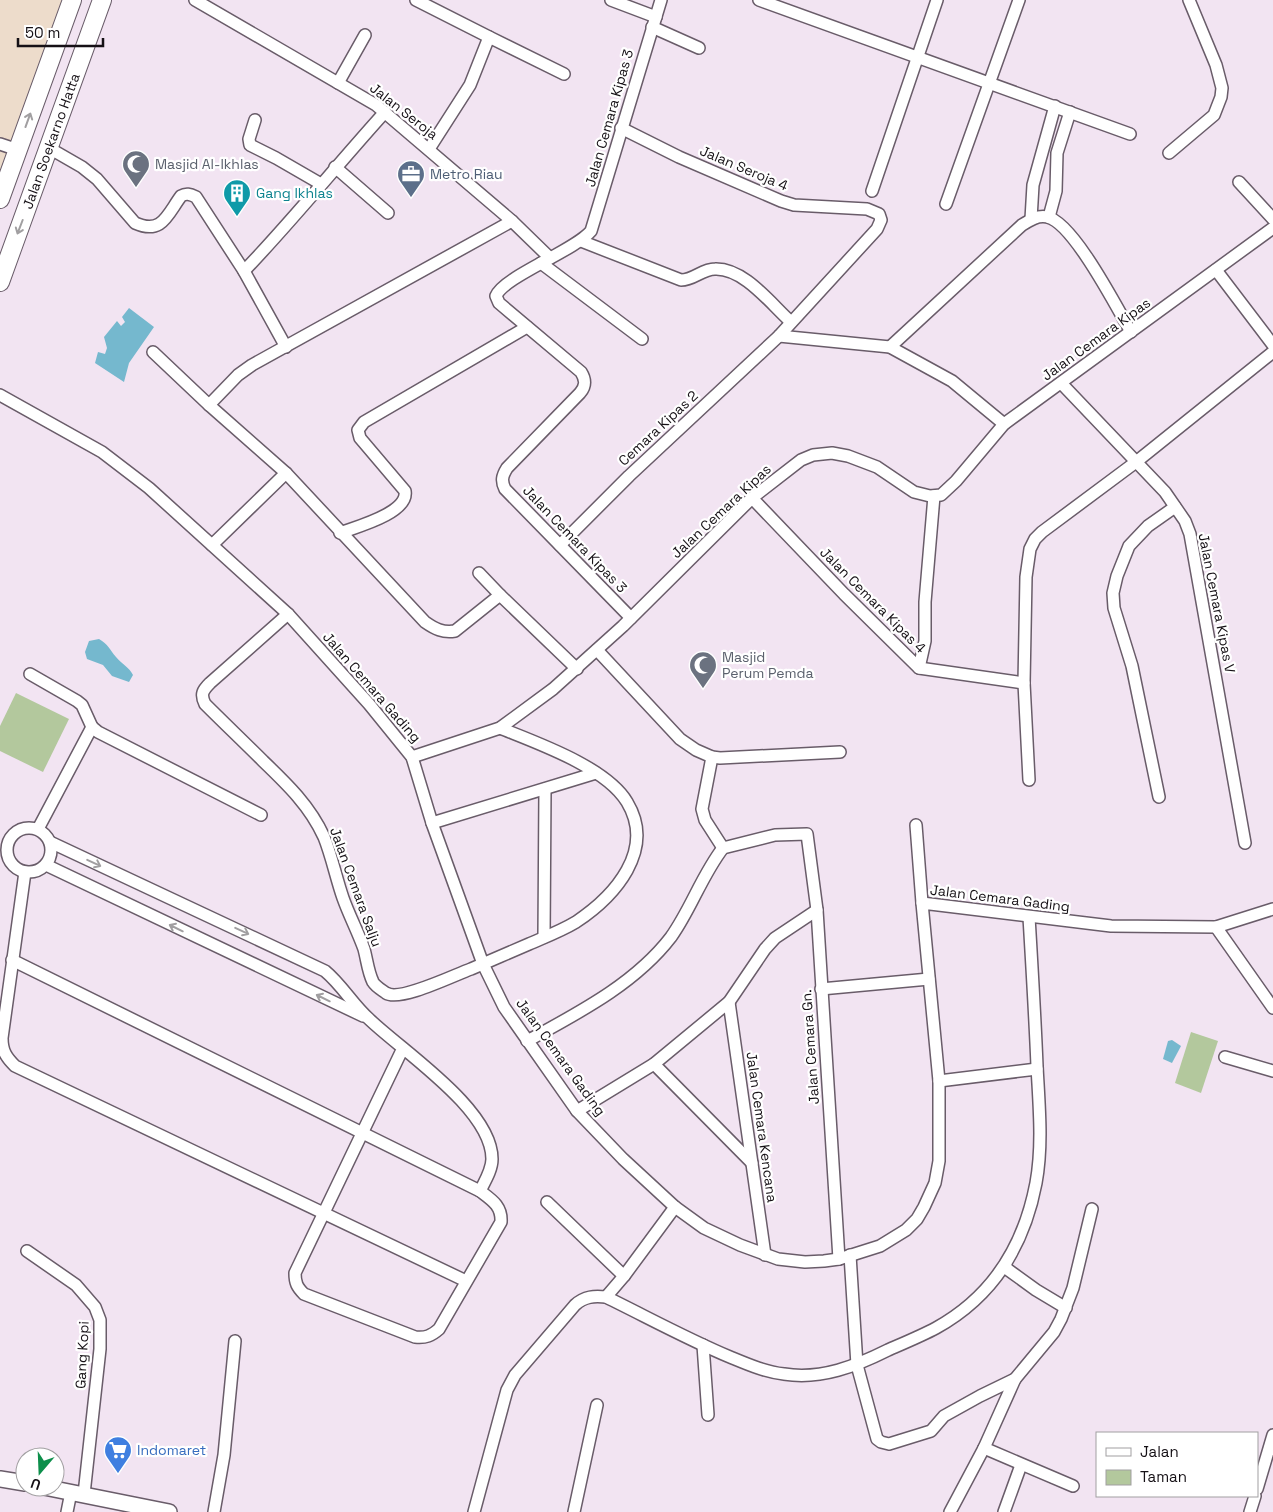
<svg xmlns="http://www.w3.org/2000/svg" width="1273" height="1512" viewBox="0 0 1273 1512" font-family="'Space Grotesk',sans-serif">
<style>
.commercial{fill:#eddccb}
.green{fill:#b3c89d}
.water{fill:#75b8ce}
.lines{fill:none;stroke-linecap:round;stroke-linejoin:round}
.minor-casing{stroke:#695c69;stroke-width:14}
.secondary-casing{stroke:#695c69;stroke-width:18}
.primary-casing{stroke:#695c69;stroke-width:20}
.minor{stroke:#fff;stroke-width:11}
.secondary{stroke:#fff;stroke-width:15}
.primary{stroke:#fff;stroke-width:18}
.oneway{stroke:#a19fa1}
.labels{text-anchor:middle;stroke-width:4.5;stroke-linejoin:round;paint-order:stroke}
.street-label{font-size:14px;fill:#151015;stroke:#fff}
.worship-label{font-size:14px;fill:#5b616d;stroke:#fff;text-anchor:start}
.service-label{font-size:14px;fill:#4e5e75;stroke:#fff;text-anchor:start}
.culture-label{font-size:14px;fill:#0d838f;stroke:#fff;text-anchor:start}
.shop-label{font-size:14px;fill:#366cbe;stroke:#fff;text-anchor:start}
</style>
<rect width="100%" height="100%" fill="#f2e4f2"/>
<polygon class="commercial" points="0,0 68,0 0,190"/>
<g class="green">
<polygon points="16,693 69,719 43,772 0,751 0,726"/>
<polygon points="1191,1032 1218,1041 1201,1093 1175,1083"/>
</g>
<g class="water">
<polygon points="129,308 154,327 129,363 124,382 95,363 98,352 105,354 107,348 104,337 117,321 121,326 125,322 122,317"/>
<path d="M 99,639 C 108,644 110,650 116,657 C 122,664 129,667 133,675 L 129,682 L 112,676 L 103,665 L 87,659 L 85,652 L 89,641 Z"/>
<polygon points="1172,1040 1181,1046 1172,1063 1163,1059 1168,1041"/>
</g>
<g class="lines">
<g class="minor-casing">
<g id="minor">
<polyline points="195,0 376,105 512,221 550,258"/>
<polyline points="416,0 489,37"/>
<polyline points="611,0 656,17"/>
<polyline points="759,0 1130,134"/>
<polyline points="652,27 699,48"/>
<polyline points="338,83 365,35"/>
<polyline points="255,120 249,139 250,145 276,158 321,184"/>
<polyline points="0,144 18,150"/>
<path d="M 49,148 L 82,167 L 97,179 L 135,223 C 162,235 167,215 181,196 C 186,193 190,194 196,197 L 244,271 L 286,347"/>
<polyline points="429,149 470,85 489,37 564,74"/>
<polyline points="1169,153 1214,115 1221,97 1222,88 1216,65 1189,0"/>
<polyline points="335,167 388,213"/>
<polyline points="1239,182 1273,219"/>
<polyline points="872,191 937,0"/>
<polyline points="946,204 1019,0"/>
<polyline points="1049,217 1056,191 1057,153 1070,112"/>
<polyline points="1031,219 1033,185 1055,106"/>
<path d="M 581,241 L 681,280 C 694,280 702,269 715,269 C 744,268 770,303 791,322"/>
<polyline points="541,263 642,339"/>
<polyline points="1216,270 1273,345"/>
<path d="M 244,271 C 293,220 337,165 385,112"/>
<polyline points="779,336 890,347 952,381 1004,424"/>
<path d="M 890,347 L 1022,225 C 1030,220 1038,215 1047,217 C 1073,222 1117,308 1131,332"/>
<path d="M 153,352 L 209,405 L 286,473 L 425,622 C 435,629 443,633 455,631 L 500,595 L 577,669"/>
<polyline points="1061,383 1165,492 1185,521 1190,534 1245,843"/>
<polyline points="0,395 102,452 149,488 288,614 369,704 412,757 432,823 483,964 504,1007 577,1111 623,1159 675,1207 704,1228 740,1245 778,1259 805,1262 824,1261 839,1259 880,1246 906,1230 917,1219 924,1207 935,1183 939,1161 939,1081 922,903 1111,926 1216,927 1273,909"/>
<polyline points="209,405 238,375 252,365 512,221"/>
<polyline points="752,498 844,594 919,668 1024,683"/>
<path d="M 340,533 C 356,527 409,513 405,491 L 360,438 L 358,430 L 364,422 L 527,327"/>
<polyline points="212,545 286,473"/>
<polyline points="560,545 629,476 779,336 877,229 881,220 879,214 867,209 794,205 781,201 679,157 621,128"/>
<polyline points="479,573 500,595"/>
<path d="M 288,614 L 210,683 C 203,690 200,694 205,704 C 224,723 244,742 263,761 C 287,784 310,806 324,837 C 332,857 336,878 343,898 C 349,915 358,932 364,949 C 367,960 368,972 373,982 C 376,987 382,990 386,993 C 400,1002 454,975 471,969 C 490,961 510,952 529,944 C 545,937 561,931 576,922 C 615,896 656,850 627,802 C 606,767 537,743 500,728"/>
<path d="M 631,618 L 505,489 C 501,481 502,476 507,468 L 580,393 C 586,386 586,380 581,372 L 499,303 L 496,296 C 503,277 574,251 591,231 L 661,0"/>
<polyline points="597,650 680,739 696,750 712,757 720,758 840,752"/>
<polyline points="919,668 925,641 925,602 934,496"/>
<polyline points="30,674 77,701 82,705 92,727"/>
<polyline points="412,757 500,728 553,689 623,626 752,498 801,460 813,455 832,453 848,456 877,467 914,492 930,496 941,495 956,481 1004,424 1273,228"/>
<polyline points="712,757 702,809 705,820 723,848"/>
<polyline points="1029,780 1024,683 1026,577 1030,549 1035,539 1042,532 1136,462 1273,352"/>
<polyline points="1159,797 1132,666 1114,608 1113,593 1117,576 1129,546 1148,526 1175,507"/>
<polyline points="432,823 596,773"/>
<polyline points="916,825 922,903"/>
<circle cx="29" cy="850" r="22"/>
<polyline points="38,829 92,727 98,732 261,815"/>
<path d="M 50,842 L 325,971 C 342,985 353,1005 369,1019 C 402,1051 492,1109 492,1159 C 492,1170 485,1181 480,1191 C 492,1200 502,1206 501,1222 L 439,1329 C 431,1336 426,1338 415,1337 L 304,1294 C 297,1287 295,1283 295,1273 L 403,1048"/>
<polyline points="46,865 363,1016"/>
<path d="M 25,872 L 2,1038 C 2,1051 6,1057 15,1066 L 466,1281"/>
<polyline points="1216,927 1273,1008"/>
<polyline points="544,937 545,789"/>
<polyline points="12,960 480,1191"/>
<polyline points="821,989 929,979"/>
<polyline points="729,1002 765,1255"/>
<path d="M 527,1041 C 578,1013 635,984 671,937 C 691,909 702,875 723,848 L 775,835 L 807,834 L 817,910 L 839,1259"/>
<polyline points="1225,1057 1273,1071"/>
<polyline points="654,1064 752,1163"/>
<polyline points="939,1081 1037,1069"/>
<polyline points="577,1111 654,1064 729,1002 765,949 775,938 817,910"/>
<polyline points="547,1202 624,1276"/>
<polyline points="27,1251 76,1285 95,1307 100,1320 100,1349 84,1494"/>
<polyline points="850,1255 857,1365 877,1439 881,1442 889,1444 931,1431 944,1416 980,1396 1015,1379 1054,1332 1061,1319 1073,1288 1092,1209"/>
<polyline points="1006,1266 1007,1269 1036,1290 1066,1308"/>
<polyline points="606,1297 624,1276 675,1207"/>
<polyline points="703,1345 708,1415"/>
<polyline points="984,1448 1015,1379"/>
<polyline points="1257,1489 1273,1435"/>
<polyline points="67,1512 71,1492"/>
<polyline points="214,1512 224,1455 235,1341"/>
<path d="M 474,1512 L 507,1390 L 515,1375 L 575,1305 C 585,1296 594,1296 606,1297 C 647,1317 687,1339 730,1357 C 747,1364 765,1372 784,1374 C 821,1380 856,1366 888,1350 C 904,1343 921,1336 936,1328 C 992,1297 1024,1246 1036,1183 C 1043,1145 1039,1105 1037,1066 C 1035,1016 1032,967 1029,917"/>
<polyline points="574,1512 597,1405"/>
<polyline points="950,1512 984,1448 1073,1486"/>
<polyline points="1004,1512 1021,1465"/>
<polyline points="1250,1512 1255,1496"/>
</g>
</g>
<g class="secondary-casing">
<g id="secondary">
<polyline points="0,1479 25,1483"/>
<polyline points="44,1487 169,1512"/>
</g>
</g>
<g class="primary-casing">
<g id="primary">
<polyline points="0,199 72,0"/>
<path id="s1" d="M 0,282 L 102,0"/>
</g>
</g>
<use href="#minor" class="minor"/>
<use href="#secondary" class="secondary"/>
<use href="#primary" class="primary"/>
</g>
<defs><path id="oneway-shaft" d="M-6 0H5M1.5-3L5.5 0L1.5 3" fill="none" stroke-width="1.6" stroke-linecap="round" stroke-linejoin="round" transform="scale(1.25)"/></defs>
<g class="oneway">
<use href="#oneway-shaft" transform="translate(28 120) rotate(-70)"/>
<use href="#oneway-shaft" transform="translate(20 227) rotate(111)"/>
<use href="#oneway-shaft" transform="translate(94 863) rotate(25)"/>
<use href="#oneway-shaft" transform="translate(176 928) rotate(-154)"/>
<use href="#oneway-shaft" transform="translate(242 931) rotate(25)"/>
<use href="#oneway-shaft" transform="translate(323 998) rotate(-154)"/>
</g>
<defs>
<g id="mosque-pin" transform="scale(1.4375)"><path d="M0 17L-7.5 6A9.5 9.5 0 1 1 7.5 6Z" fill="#6b7280" stroke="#fff"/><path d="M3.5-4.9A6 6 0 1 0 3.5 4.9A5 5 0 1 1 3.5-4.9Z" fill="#fff"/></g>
<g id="office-pin" transform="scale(1.4375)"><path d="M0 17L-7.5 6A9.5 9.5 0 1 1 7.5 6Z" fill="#5c6f8a" stroke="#fff"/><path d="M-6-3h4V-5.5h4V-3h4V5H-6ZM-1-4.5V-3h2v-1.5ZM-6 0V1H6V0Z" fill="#fff"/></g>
<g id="building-pin" transform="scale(1.4375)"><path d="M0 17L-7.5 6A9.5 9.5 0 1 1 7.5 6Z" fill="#0f9aa8" stroke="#fff"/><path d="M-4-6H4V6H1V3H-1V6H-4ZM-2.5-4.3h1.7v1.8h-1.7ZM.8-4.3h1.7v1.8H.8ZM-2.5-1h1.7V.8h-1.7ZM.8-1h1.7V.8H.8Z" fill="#fff"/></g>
<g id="supermarket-pin" transform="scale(1.4375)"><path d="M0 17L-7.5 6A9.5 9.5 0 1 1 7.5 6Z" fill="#3f7fe0" stroke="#fff"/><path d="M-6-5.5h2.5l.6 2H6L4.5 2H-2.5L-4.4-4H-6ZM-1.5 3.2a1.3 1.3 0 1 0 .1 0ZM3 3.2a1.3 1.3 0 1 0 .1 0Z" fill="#fff"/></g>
</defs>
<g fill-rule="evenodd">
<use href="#mosque-pin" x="136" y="164"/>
<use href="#office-pin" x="411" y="174"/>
<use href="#building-pin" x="237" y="193"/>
<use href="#mosque-pin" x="703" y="665"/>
<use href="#supermarket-pin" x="118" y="1450"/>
</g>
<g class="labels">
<g class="street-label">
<text transform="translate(404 111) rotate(38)" y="5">Jalan Seroja</text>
<text transform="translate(609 118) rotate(-74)" y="5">Jalan Cemara Kipas 3</text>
<text dy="5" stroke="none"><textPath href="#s1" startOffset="150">Jalan Soekarno Hatta</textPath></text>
<text transform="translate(744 168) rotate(23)" y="5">Jalan Seroja 4</text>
<text transform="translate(1096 339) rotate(-36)" y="5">Jalan Cemara Kipas</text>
<text transform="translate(658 428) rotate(-43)" y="5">Cemara Kipas 2</text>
<text transform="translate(721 511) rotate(-43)" y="5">Jalan Cemara Kipas</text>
<text transform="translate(575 539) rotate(46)" y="5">Jalan Cemara Kipas 3</text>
<text transform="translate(873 600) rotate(45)" y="5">Jalan Cemara Kipas 4</text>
<text transform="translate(1217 603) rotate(79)" y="5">Jalan Cemara Kipas V</text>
<text transform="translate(372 687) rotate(49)" y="5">Jalan Cemara Gading</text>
<text transform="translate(356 887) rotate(70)" y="5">Jalan Cemara Salju</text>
<text transform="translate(1000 898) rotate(7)" y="5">Jalan Cemara Gading</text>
<text transform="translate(810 1047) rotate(-94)" y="5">Jalan Cemara Gn.</text>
<text transform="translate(561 1057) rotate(54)" y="5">Jalan Cemara Gading</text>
<text transform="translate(762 1127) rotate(82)" y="5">Jalan Cemara Kencana</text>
<text transform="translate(82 1355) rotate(-87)" y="5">Gang Kopi</text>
</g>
<g class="worship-label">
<text x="155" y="169">Masjid Al-Ikhlas</text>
<text x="722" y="662">Masjid<tspan x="722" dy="16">Perum Pemda</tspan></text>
</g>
<g class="service-label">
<text x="430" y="179">Metro Riau</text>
</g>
<g class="culture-label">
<text x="256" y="198">Gang Ikhlas</text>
</g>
<g class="shop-label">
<text x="137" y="1455">Indomaret</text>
</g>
</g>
<rect x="1096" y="1432" width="162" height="65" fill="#ffffff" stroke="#a19fa1"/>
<rect x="1106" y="1448" width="25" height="8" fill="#ffffff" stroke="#a19fa1"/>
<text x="1140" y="1457" font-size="15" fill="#151015">Jalan</text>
<rect x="1106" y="1470" width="25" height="15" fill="#b3c89d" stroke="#a19fa1"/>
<text x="1140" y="1482" font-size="15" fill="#151015">Taman</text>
<g transform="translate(40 1472) rotate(199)"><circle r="24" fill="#ffffff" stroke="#a19fa1"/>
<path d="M0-4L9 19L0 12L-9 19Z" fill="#0d8f4b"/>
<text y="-8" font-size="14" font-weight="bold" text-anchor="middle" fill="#151015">U</text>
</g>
<path d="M18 38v8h85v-8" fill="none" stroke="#151015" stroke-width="2.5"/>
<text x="25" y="38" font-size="15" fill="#151015" stroke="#ffffff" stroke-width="4" paint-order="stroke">50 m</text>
</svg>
